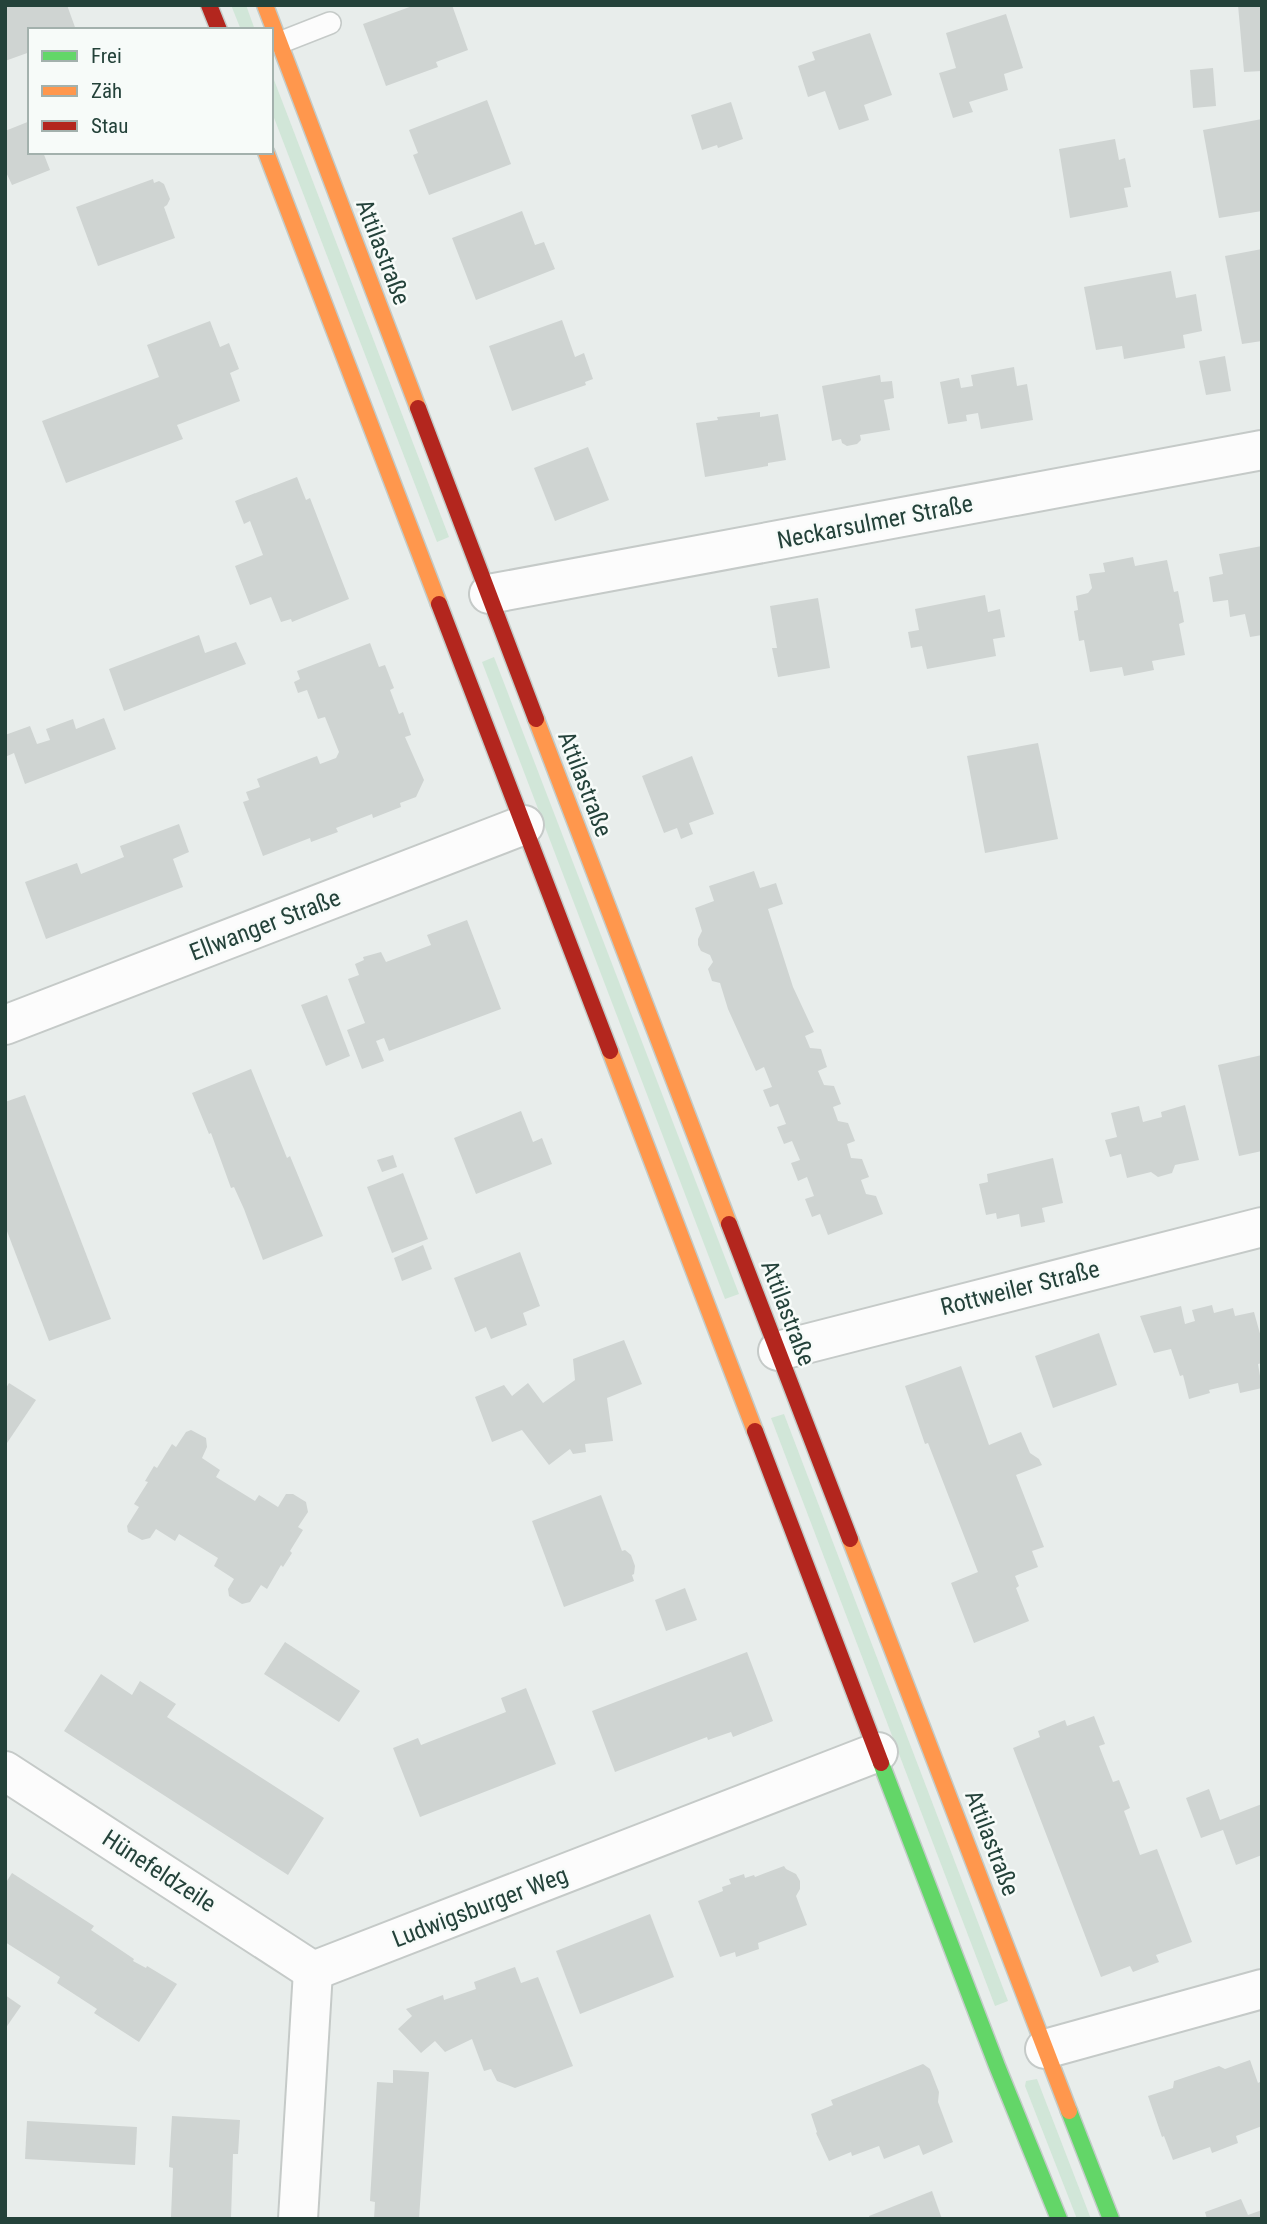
<svg xmlns="http://www.w3.org/2000/svg" width="1267" height="2224" viewBox="0 0 1267 2224" font-family="'Roboto Condensed',sans-serif">
<style>
.grass{fill:#d1e6d8}
.building{fill:#cfd4d2}
.lines{fill:none;stroke-linecap:round;stroke-linejoin:round}
.lane-casing{stroke:#c5cac8;stroke-width:24}
.street-casing{stroke:#c5cac8;stroke-width:42}
.fast-casing{stroke:#c3cbc8;stroke-width:19}
.slow-casing{stroke:#c3cbc8;stroke-width:19}
.jam-casing{stroke:#c3cbc8;stroke-width:19}
.lane{stroke:#fcfcfc;stroke-width:21}
.street{stroke:#fcfcfc;stroke-width:38}
.fast{stroke:#63d668;stroke-width:16}
.slow{stroke:#ff974d;stroke-width:16}
.jam{stroke:#b3261e;stroke-width:16}
.labels{text-anchor:middle;stroke-width:5;stroke-linejoin:round;paint-order:stroke}
.street-label{font-size:24px;fill:#24423a;stroke:#f7fbf9}
</style>
<rect width="100%" height="100%" fill="#e8edeb"/>
<g class="grass">
<polygon points="231,5 246,5 255,30 241,30"/>
<polygon points="271,72 449,537 437,542 271,110"/>
<polygon points="494,657 739,1294 725,1299 482,662"/>
<polygon points="784,1414 1008,2001 995,2006 771,1418"/>
<polygon points="1037,2079 1091,2219 1077,2219 1025,2086 1026,2081"/>
</g>
<g class="building">
<polygon points="5,5 67,5 76,30 30,30 30,52 5,61"/>
<polygon points="415,5 452,5 468,50 436,62 438,67 386,86 363,24"/>
<polygon points="1238,5 1262,5 1262,71 1244,72"/>
<polygon points="1006,14 1023,68 1004,74 1008,90 969,102 973,112 953,118 939,73 956,68 946,33"/>
<polygon points="870,33 892,95 864,105 869,120 839,130 825,91 808,97 798,66 815,60 812,52"/>
<polygon points="1213,68 1216,106 1193,108 1190,70"/>
<polygon points="487,100 511,164 429,195 413,155 418,153 409,130"/>
<polygon points="731,102 743,139 718,148 717,145 702,150 691,115"/>
<polygon points="1262,119 1262,211 1219,218 1203,130"/>
<polygon points="30,121 30,152 43,152 50,170 12,185 5,170 5,131"/>
<polygon points="1115,139 1119,160 1125,158 1131,187 1124,188 1128,207 1070,218 1059,149"/>
<polygon points="153,179 154,183 159,181 164,184 170,199 167,205 164,207 175,238 98,266 76,207"/>
<polygon points="522,211 535,245 544,242 555,269 476,300 452,238"/>
<polygon points="1262,249 1262,341 1242,344 1225,256"/>
<polygon points="1171,271 1176,298 1196,294 1202,331 1183,335 1185,348 1124,359 1122,346 1096,350 1084,287"/>
<polygon points="562,320 575,357 584,353 593,379 585,382 586,385 512,411 489,346"/>
<polygon points="210,321 220,347 229,343 239,369 230,373 240,401 177,425 183,439 66,483 42,421 159,377 147,345"/>
<polygon points="1225,356 1231,391 1206,395 1199,361"/>
<polygon points="1014,367 1017,386 1027,384 1033,420 981,429 978,413 966,415 967,421 948,424 940,382 959,378 961,388 973,386 971,375"/>
<polygon points="880,375 881,382 892,381 894,398 884,400 890,430 860,435 861,440 857,444 847,446 842,443 841,439 832,441 822,386"/>
<polygon points="760,412 760,417 778,414 786,460 768,463 768,466 705,477 696,423 718,420 717,417"/>
<polygon points="588,447 609,500 555,521 534,468"/>
<polygon points="297,477 306,500 310,498 349,599 292,622 291,619 281,622 271,597 250,605 235,566 263,555 250,521 244,524 235,501"/>
<polygon points="1262,546 1262,635 1250,637 1245,614 1230,617 1228,600 1213,602 1209,577 1223,574 1219,554"/>
<polygon points="1133,557 1135,566 1167,560 1174,592 1178,591 1184,622 1179,624 1185,655 1152,661 1154,670 1124,676 1122,667 1090,672 1084,640 1079,641 1074,611 1078,610 1076,596 1088,593 1092,588 1089,574 1105,572 1103,563"/>
<polygon points="985,595 988,612 1000,609 1005,637 993,639 996,656 927,669 922,646 911,648 908,632 919,630 915,609"/>
<polygon points="818,598 830,668 778,677 772,648 777,648 770,606"/>
<polygon points="199,635 205,653 236,642 246,664 124,711 109,669"/>
<polygon points="370,643 379,667 385,665 394,688 390,690 399,714 403,712 411,735 405,737 424,780 416,797 400,803 401,807 373,818 372,814 336,828 338,832 311,842 310,838 263,856 243,802 249,800 246,792 260,787 257,779 317,756 320,764 336,758 339,752 325,717 318,719 307,690 298,693 294,682 300,679 297,671"/>
<polygon points="104,718 116,749 25,784 14,753 5,757 5,735 30,726 37,744 50,740 46,729 73,719 76,729"/>
<polygon points="1038,743 1058,839 985,853 967,756"/>
<polygon points="692,756 714,814 689,823 693,834 681,839 677,828 664,833 642,776"/>
<polygon points="179,824 189,852 173,859 183,887 46,939 25,882 77,863 81,874 124,857 120,846"/>
<polygon points="754,871 760,888 776,883 783,904 768,909 793,987 814,1032 805,1036 810,1048 821,1049 827,1067 818,1071 824,1085 834,1086 841,1104 833,1107 838,1121 848,1123 855,1141 847,1144 851,1158 862,1159 869,1177 861,1180 866,1194 876,1196 883,1214 828,1235 820,1214 812,1217 805,1199 814,1196 807,1177 798,1181 791,1163 800,1160 792,1141 784,1144 777,1127 786,1124 778,1104 770,1107 763,1090 772,1087 764,1067 756,1071 728,1009 720,983 712,981 708,969 713,962 710,955 701,951 698,945 698,939 702,931 695,908 714,901 709,886"/>
<polygon points="467,920 501,1009 389,1051 384,1038 376,1041 384,1061 362,1069 347,1030 365,1023 348,979 359,975 355,964 364,960 363,957 381,952 386,962 431,945 427,935"/>
<polygon points="327,995 350,1056 326,1066 301,1005"/>
<polygon points="1262,1055 1262,1151 1239,1156 1218,1065"/>
<polygon points="251,1069 287,1158 290,1156 323,1236 263,1260 244,1209 234,1187 231,1188 211,1133 209,1134 192,1093"/>
<polygon points="25,1095 111,1319 49,1341 5,1226 5,1102"/>
<polygon points="1185,1105 1199,1160 1175,1165 1172,1173 1158,1177 1151,1172 1127,1178 1121,1154 1110,1157 1105,1140 1117,1137 1111,1113 1139,1106 1143,1122 1162,1117 1161,1112"/>
<polygon points="521,1111 533,1142 542,1138 552,1164 476,1194 454,1138"/>
<polygon points="393,1155 397,1167 382,1172 377,1160"/>
<polygon points="1053,1158 1063,1203 1042,1208 1045,1222 1021,1227 1019,1214 997,1219 996,1213 986,1215 979,1184 988,1182 987,1174"/>
<polygon points="403,1173 428,1239 392,1253 367,1187"/>
<polygon points="423,1245 432,1269 402,1281 394,1258"/>
<polygon points="520,1252 540,1306 523,1313 527,1325 491,1339 486,1327 475,1332 454,1278"/>
<polygon points="1212,1305 1214,1313 1233,1308 1235,1316 1254,1312 1262,1341 1262,1363 1258,1364 1262,1388 1240,1393 1238,1383 1209,1390 1210,1393 1189,1399 1183,1375 1180,1376 1171,1349 1154,1353 1140,1316 1181,1306 1185,1324 1195,1321 1192,1310"/>
<polygon points="1099,1333 1117,1385 1053,1408 1035,1356"/>
<polygon points="624,1340 642,1384 607,1398 613,1441 585,1444 586,1452 573,1454 570,1449 549,1465 522,1430 492,1442 475,1397 504,1385 512,1396 528,1383 543,1403 575,1380 573,1359"/>
<polygon points="961,1366 989,1445 1021,1432 1030,1453 1039,1459 1042,1465 1016,1475 1044,1547 1032,1551 1038,1567 1015,1576 1019,1586 1016,1588 1029,1621 974,1643 951,1583 978,1572 928,1443 925,1444 905,1386"/>
<polygon points="9,1383 36,1400 5,1446 5,1390"/>
<polygon points="191,1430 206,1438 207,1447 202,1458 220,1470 216,1477 255,1501 259,1495 278,1507 286,1494 293,1494 306,1502 308,1512 298,1527 303,1530 290,1551 292,1553 283,1567 281,1565 267,1589 261,1585 250,1602 242,1604 229,1596 228,1589 234,1579 214,1566 218,1558 179,1534 175,1541 156,1529 150,1538 142,1540 128,1532 127,1526 139,1507 134,1504 148,1482 145,1481 154,1466 157,1468 172,1444 176,1447 186,1432"/>
<polygon points="601,1495 622,1551 625,1550 631,1555 635,1566 634,1574 632,1575 634,1581 564,1607 532,1521"/>
<polygon points="685,1588 697,1620 666,1631 655,1600"/>
<polygon points="285,1642 360,1691 339,1722 264,1674"/>
<polygon points="747,1652 773,1721 733,1737 731,1732 708,1740 707,1737 615,1772 592,1711"/>
<polygon points="101,1674 132,1695 140,1681 176,1704 167,1717 324,1818 288,1875 64,1731"/>
<polygon points="526,1688 556,1764 420,1817 393,1748 418,1738 421,1745 506,1712 501,1698"/>
<polygon points="1094,1716 1105,1744 1099,1746 1113,1782 1119,1780 1130,1808 1124,1811 1140,1855 1157,1849 1192,1942 1156,1955 1159,1962 1133,1972 1130,1966 1101,1977 1013,1748 1040,1737 1038,1731 1065,1720 1067,1726"/>
<polygon points="1209,1789 1220,1820 1262,1804 1262,1855 1236,1865 1223,1830 1201,1838 1186,1798"/>
<polygon points="784,1866 786,1869 796,1874 800,1881 800,1889 796,1896 807,1925 758,1943 759,1949 736,1957 735,1952 720,1957 698,1901 723,1891 722,1887 731,1884 729,1879 744,1874 745,1878 754,1875 755,1877"/>
<polygon points="12,1873 94,1926 91,1930 134,1959 133,1961 146,1968 147,1966 177,1984 139,2042 94,2013 97,2009 57,1983 60,1977 5,1942 5,1884"/>
<polygon points="650,1914 674,1977 580,2014 556,1951"/>
<polygon points="515,1967 521,1983 538,1977 573,2066 515,2088 497,2081 491,2069 484,2071 472,2039 445,2052 435,2041 421,2053 398,2029 412,2016 406,2009 443,1995 444,2000 476,1989 474,1982"/>
<polygon points="5,1995 21,2006 5,2029"/>
<polygon points="1250,2060 1258,2083 1260,2082 1262,2087 1262,2126 1236,2136 1238,2143 1212,2153 1210,2147 1173,2160 1164,2136 1162,2137 1148,2096 1173,2088 1174,2081 1219,2066 1225,2069"/>
<polygon points="923,2064 930,2069 939,2092 938,2102 953,2142 923,2155 919,2145 884,2159 879,2146 852,2156 851,2152 829,2161 816,2133 817,2132 811,2114 833,2105 831,2100"/>
<polygon points="393,2070 429,2072 419,2219 374,2219 375,2202 370,2201 377,2082 393,2083"/>
<polygon points="172,2116 240,2120 238,2154 233,2154 231,2219 176,2219 176,2217 171,2217 173,2168 169,2167"/>
<polygon points="27,2121 137,2127 135,2165 25,2159"/>
<polygon points="932,2191 942,2219 870,2219 869,2216"/>
<polygon points="1241,2199 1248,2215 1262,2210 1262,2219 1207,2219 1205,2212"/>
</g>
<g class="lines">
<g class="lane-casing">
<polyline id="lane" points="279,43 330,23"/>
</g>
<g class="street-casing">
<g id="street">
<polyline points="489,594 1262,450"/>
<polyline points="5,1025 524,825"/>
<polyline points="778,1351 1262,1227"/>
<polyline points="5,1771 313,1971"/>
<polyline points="313,1971 878,1752"/>
<polyline points="1045,2049 1262,1989"/>
<polyline points="298,2219 313,1971"/>
</g>
</g>
<g class="fast-casing">
<g id="fast">
<polyline points="881,1763 997,2066 1059,2219"/>
<polyline points="1069,2111 1111,2219"/>
</g>
</g>
<g class="slow-casing">
<g id="slow">
<polyline points="265,5 418,408"/>
<polyline points="266,152 439,604"/>
<polyline points="536,719 729,1224"/>
<polyline points="610,1051 755,1431"/>
<polyline points="850,1539 1069,2111"/>
</g>
</g>
<g class="jam-casing">
<g id="jam">
<polyline points="209,5 219,30"/>
<polyline points="418,408 536,719"/>
<polyline points="439,604 610,1051"/>
<polyline points="729,1224 850,1539"/>
<polyline points="755,1431 881,1763"/>
</g>
</g>
<use href="#lane" class="lane"/>
<use href="#street" class="street"/>
<use href="#fast" class="fast"/>
<use href="#slow" class="slow"/>
<use href="#jam" class="jam"/>
</g>
<g class="labels">
<g class="street-label">
<text transform="translate(383 252) rotate(69)" y="8">Attilastraße</text>
<text transform="translate(875 522) rotate(-11)" y="8">Neckarsulmer Straße</text>
<text transform="translate(585 784) rotate(69)" y="8">Attilastraße</text>
<text transform="translate(265 925) rotate(-21)" y="8">Ellwanger Straße</text>
<text transform="translate(1020 1288) rotate(-14)" y="8">Rottweiler Straße</text>
<text transform="translate(788 1313) rotate(69)" y="8">Attilastraße</text>
<text transform="translate(992 1843) rotate(69)" y="8">Attilastraße</text>
<text transform="translate(159 1871) rotate(33)" y="8">Hünefeldzeile</text>
<text transform="translate(480 1907) rotate(-21)" y="8">Ludwigsburger Weg</text>
</g>
</g>
<rect width="1267" height="2224" fill="none" stroke="#24423a" stroke-width="14"/>
<rect x="28" y="28" width="245" height="126" fill="#f7fbf9" stroke="#a3b1ad" stroke-width="2"/>
<rect x="42" y="51" width="35" height="10" fill="#63d668" stroke="#a3b1ad" stroke-width="2"/>
<text x="91" y="63" font-size="21" fill="#24423a">Frei</text>
<rect x="42" y="86" width="35" height="10" fill="#ff974d" stroke="#a3b1ad" stroke-width="2"/>
<text x="91" y="98" font-size="21" fill="#24423a">Zäh</text>
<rect x="42" y="121" width="35" height="10" fill="#b3261e" stroke="#a3b1ad" stroke-width="2"/>
<text x="91" y="133" font-size="21" fill="#24423a">Stau</text>
</svg>
